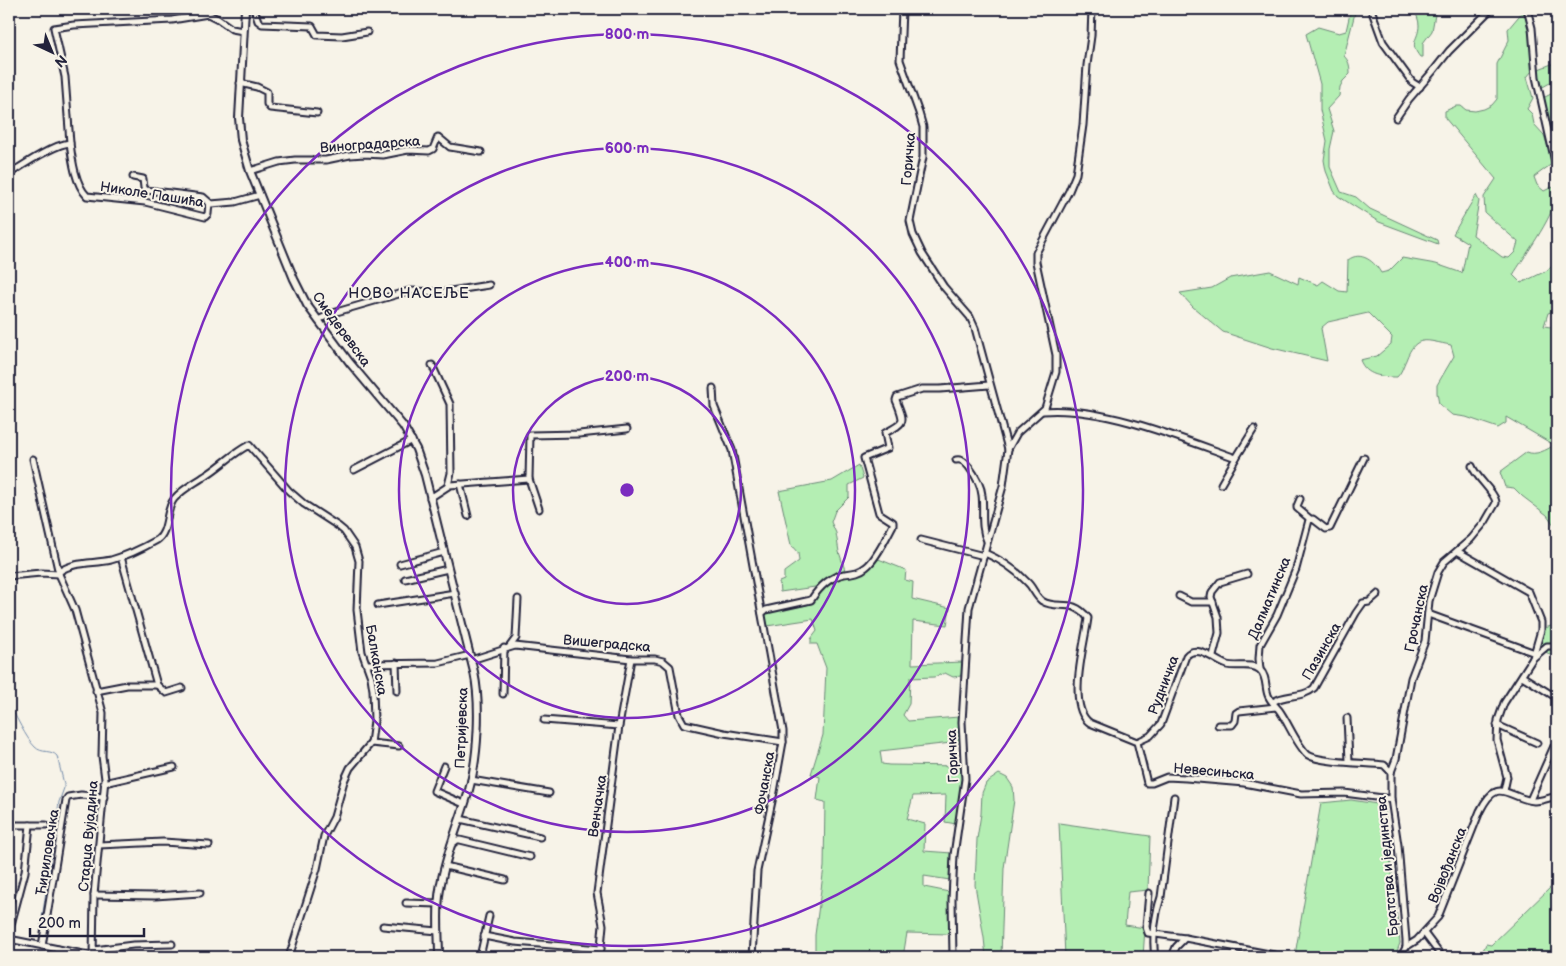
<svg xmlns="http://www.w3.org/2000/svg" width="1566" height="966" viewBox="0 0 1566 966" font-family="'Balsamiq Sans',sans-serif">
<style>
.green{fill:#b4eeb3;stroke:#6b8877}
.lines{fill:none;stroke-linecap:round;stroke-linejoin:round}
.stream{stroke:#758cab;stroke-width:1}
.minor-casing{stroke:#22223b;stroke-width:9}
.major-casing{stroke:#22223b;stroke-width:10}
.minor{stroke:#f7f3e8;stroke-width:5}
.major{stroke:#f7f3e8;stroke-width:6}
.ring{fill:none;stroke:#7b2cbf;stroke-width:2.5}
.labels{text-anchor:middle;stroke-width:4;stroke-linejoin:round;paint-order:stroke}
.street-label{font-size:14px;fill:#22223b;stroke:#f7f3e8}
.neighbourhood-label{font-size:15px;letter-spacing:1px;fill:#22223b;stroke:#f7f3e8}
.centre{fill:#7b2cbf;stroke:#f7f3e8;stroke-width:2.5}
.ring-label{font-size:15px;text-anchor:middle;font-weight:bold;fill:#7b2cbf;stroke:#f7f3e8;stroke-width:4;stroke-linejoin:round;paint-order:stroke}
</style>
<rect width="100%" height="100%" fill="#f7f3e8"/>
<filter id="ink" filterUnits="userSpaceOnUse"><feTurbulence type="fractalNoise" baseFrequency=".02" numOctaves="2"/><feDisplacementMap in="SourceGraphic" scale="10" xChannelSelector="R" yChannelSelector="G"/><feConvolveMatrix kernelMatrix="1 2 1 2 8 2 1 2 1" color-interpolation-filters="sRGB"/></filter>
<g filter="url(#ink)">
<g class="green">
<path d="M 1351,9 L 1356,9 L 1344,56 C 1349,61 1350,66 1350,74 L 1343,81 L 1340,87 L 1339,96 L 1327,109 L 1334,131 L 1330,149 L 1330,167 L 1341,192 L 1356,197 L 1370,209 L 1437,240 L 1438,244 L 1379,222 L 1338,196 L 1334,191 L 1326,171 L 1324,160 L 1327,141 L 1320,110 L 1320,84 L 1306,34 L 1318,27 L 1339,33 L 1346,31 Z"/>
<path d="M 1414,9 L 1436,9 L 1432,31 L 1423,43 L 1423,57 L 1420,57 C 1408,42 1419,40 1419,25 C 1419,20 1416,14 1414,9 Z"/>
<path d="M 1524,10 L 1529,28 L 1532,71 L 1527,77 L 1533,98 L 1527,109 L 1532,114 L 1534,124 L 1544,135 L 1553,163 L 1534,177 L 1537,185 L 1544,191 L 1552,187 L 1556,190 C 1561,207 1523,258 1513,275 L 1521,283 L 1546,271 L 1557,262 L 1557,310 L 1548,313 L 1544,326 L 1557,328 L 1557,529 L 1547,515 L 1522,496 L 1514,488 L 1505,487 L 1500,472 L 1527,452 C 1535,456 1547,450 1554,445 L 1506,417 L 1506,423 L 1498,428 L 1466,417 L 1452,415 L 1439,404 L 1437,393 L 1437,385 L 1454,356 L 1451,345 C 1427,341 1416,333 1406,360 C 1403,366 1402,372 1397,377 C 1382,377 1366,376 1360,360 L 1377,356 L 1391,344 L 1392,337 L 1368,313 L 1328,322 L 1321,328 L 1327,361 L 1272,348 L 1223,332 L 1193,307 L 1180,293 L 1212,288 L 1230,278 L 1270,271 L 1298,284 L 1299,277 L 1318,285 L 1323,281 L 1339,291 L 1347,292 L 1348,260 C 1361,250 1375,262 1381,273 L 1389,271 L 1402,258 L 1436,264 L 1462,273 L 1468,243 L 1453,234 L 1476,195 L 1479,201 L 1473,235 L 1502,257 L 1509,258 L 1515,252 L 1518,242 L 1485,213 L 1484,197 L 1496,179 L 1445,118 L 1445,111 L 1456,106 L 1461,106 L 1466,110 L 1475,111 L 1484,109 L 1492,105 L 1497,99 L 1497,64 L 1509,40 L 1508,29 Z"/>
<polygon points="1557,62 1557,79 1541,88 1536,70"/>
<polygon points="1557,91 1557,147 1553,148 1543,98"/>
<polygon points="859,465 863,478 849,485 849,497 835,511 831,522 836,533 839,552 845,570 836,573 815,587 780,592 779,582 784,580 784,572 799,561 798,553 791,545 779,491 832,481"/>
<polygon points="876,558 906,570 905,580 913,582 912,599 950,608 947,625 913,621 912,664 963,662 961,676 953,677 945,673 934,677 910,678 909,704 903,715 908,721 959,717 960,742 880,751 882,764 889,765 963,766 962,785 956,824 945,822 946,795 913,796 907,819 925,824 924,851 952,853 950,880 924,876 924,887 949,892 949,934 907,933 903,957 828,957 826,953 815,953 815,935 824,867 825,802 817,800 820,777 811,774 823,735 826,668 817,644 811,644 811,639 817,631 813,619 767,626 764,615 768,612 807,605 813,601 820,591 843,576 855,576 869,568"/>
<polygon points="1557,624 1557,658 1538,648 1545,628"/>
<polygon points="999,774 1007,778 1013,787 1014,800 1004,868 1001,957 986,957 984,938 975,885 977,839 981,814 982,793 986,783"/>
<polygon points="1351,800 1384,805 1400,943 1395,957 1313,957 1295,955 1321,803"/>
<polygon points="1059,823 1150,836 1148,890 1128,892 1125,925 1145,928 1143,957 1065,957"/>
<polygon points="1551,887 1557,888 1557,957 1480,957 1486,944 1491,945"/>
</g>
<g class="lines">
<path class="stream" d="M 9,705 C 17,717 25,737 35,747 C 42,754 51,749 57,756 L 64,784 L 64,788 L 59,802 L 41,926"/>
<g class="minor-casing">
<g id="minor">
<polyline points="254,9 258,21 262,24 312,26 317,35 342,36 367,32"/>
<polyline points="902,9 900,60 919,113 923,127 923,157 910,221 913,234 922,253 944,287 970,317 975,328 1008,449"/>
<polyline points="1371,9 1383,42 1412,82 1420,87"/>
<polyline points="1527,9 1532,28 1536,77 1557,171"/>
<polyline points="240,83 257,87 267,92 267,104 270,108 317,113"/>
<polyline points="1396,118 1409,99 1434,70 1449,51 1491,9"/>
<polyline points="70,143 65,77 54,28 74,25 172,20 208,14 218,19 232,29 243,31"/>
<polyline points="250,171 279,162 295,160 326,160 350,155 364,154 383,155 408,150 429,151 433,149 438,137 450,147 481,152"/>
<path d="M 9,174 C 23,165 54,144 70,143 C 72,159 75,184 87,196 L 145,202 L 205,217 L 208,214 L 209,203"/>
<polyline points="133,177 143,179 144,188 146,190 203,197 211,204 235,202 260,195"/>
<polyline points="318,320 333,313 409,291 444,292 489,285"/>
<polyline points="432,365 450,404 451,473 448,485"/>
<polyline points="713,388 714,406 732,450 783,731 783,742 774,792 757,871 752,957"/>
<path d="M 1043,411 C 1102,406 1180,438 1236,458 L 1254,429"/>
<polyline points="33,459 59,574 75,610 103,713 102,756 105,779 94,895 93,957"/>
<path d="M 956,460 C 962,459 965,462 969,467 C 975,475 981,484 982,495 C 984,510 980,527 987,541"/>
<polyline points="354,470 412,440"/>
<polyline points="460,484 468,516"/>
<polyline points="1221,484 1236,458"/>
<polyline points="430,498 450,485 529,479"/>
<polyline points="1300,499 1297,506 1297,508 1310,519"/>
<polyline points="539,509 529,479 530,435 579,434 627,429"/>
<polyline points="921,540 984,556"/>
<polyline points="1457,551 1529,592 1541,622 1541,630 1533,658 1504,703 1498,720 1497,740 1507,777 1504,791"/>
<path d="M 985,553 C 1001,560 1015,569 1027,582 C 1033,587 1035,596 1042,601 C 1058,611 1072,597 1088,618 C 1085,643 1066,707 1090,723 L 1137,742 L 1147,783 L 1152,783 L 1167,777 L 1186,778 L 1244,783 L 1301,794 L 1344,793 L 1391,799"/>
<polyline points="121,557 157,685"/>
<polyline points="400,564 444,552"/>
<path d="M 59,572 C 74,561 94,564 111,560 C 126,556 143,548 157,540 C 169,532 165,510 174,499 C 183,488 195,483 205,476 C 220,467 233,453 249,445 L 289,491 L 304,504 L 338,526 L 344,531 L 355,547 L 359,561 L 357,610 L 362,652 L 371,677 L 373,690 L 374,721 L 371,743 L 350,768 L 344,781 L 334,817 L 324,836 L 317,869 L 289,957"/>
<polyline points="9,576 41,573 59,574"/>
<polyline points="405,579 448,569"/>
<polyline points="1179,596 1191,602 1213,602"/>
<polyline points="378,605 455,593"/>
<path d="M 762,613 L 766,610 L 811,600 C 818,589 829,577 844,574 C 852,573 859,573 866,567 C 876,560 887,536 893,525 L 893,522 L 879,513 L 864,458 L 888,448 L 885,433 C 906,422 905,423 896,400 L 897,397 L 922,389 L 940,389 L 989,385"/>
<polyline points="1428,614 1535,653"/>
<polyline points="510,646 516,638 518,599"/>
<polyline points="1213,656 1219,633 1218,617 1211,597 1212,592 1220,582 1247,574"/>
<polyline points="1533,658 1547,646 1557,646"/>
<polyline points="471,660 515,646 631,659 655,659 663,661 670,667 679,715 684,724 724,733 783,742"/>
<polyline points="396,663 397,691"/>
<polyline points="367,664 438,663 470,655"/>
<polyline points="1260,669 1259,659 1260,645 1277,615 1296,569 1309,520 1313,519 1326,529 1330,528 1364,458"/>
<polyline points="1522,676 1557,698"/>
<polyline points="96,691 127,685 157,685 166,693 182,688"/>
<polyline points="503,694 504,648"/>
<path d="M 1273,702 C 1285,693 1302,699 1314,688 L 1356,613 L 1363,603 L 1369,602 L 1378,594"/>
<polyline points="1347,718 1349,761"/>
<polyline points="544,720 619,726"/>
<polyline points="1218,725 1232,725 1235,721 1236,713 1239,711 1276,707"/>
<polyline points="1497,725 1537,743"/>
<path d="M 1137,742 L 1150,736 L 1161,724 L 1186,656 C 1197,643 1215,661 1227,665 C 1237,668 1252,662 1260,670 C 1267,676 1265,687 1268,695 C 1270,701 1275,705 1279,710 C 1288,722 1297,746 1308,755 C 1320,763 1368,763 1384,765 L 1391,772"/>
<polyline points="371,743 399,746"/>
<polyline points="444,766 434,791 464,804"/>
<path d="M 1391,772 L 1396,759 L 1411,678 L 1425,641 L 1429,601 L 1438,572 L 1444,562 L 1471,539 L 1485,522 L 1496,503 C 1496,493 1476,478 1472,466"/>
<polyline points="1391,772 1391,799 1398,845 1406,940 1406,947 1401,957"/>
<polyline points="471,780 549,793"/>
<polyline points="104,783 174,767"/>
<polyline points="1530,800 1554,746"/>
<polyline points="460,819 540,837"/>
<polyline points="9,825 46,825"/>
<polyline points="99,845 163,842 209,845"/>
<polyline points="451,845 457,840 460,840 530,857"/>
<polyline points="445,866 505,880"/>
<polyline points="1149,893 1146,927 1148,933 1185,938"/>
<polyline points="94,895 155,896 200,893"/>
<polyline points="406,903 438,904"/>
<polyline points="383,926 438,931"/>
<polyline points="9,932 25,872 30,825"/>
<polyline points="1424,933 1442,957"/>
<polyline points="484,936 515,942 601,949"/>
<polyline points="9,939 93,956"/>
<polyline points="42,946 66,800 68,797 81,795 104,797"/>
<path d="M 1406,947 L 1417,940 L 1438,917 L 1480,811 C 1498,775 1507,798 1534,801 C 1541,801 1550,798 1557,796"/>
<polyline points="94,950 133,945 172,944"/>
<polyline points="379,955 407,957"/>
<polyline points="57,957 58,949"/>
<polyline points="480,957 489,916"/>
<polyline points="600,957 603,925 597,893 619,726 631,659"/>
<polyline points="953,957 952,900 954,855 965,779 962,722 969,608 1003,486 1008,449 1017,433 1045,408 1056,372 1056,355 1036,262 1036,253 1069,191 1076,174 1083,125 1087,65 1091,36 1092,9"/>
<path d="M 1155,957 C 1152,938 1155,915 1161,897 L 1174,797"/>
<polyline points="1172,957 1176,947 1185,938 1285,957"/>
</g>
</g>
<g class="major-casing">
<path id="major" d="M 245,9 L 239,118 L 241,140 L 250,171 L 294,279 L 307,305 L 350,363 L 403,426 L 416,449 L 425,475 L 474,672 C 481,705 478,757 469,790 C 460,822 445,855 440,889 C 436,911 439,934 439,957"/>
</g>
<use href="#minor" class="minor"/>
<use href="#major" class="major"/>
</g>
</g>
<g class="ring">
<circle cx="627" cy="490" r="114"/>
<circle cx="627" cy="490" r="228"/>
<circle cx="627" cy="490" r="342"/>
<circle cx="627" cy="490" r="456"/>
</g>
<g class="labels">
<g class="street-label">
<text transform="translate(370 144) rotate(-4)" y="5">Виноградарска</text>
<text transform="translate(908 159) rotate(-85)" y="5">Горичка</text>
<text transform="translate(152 194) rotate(9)" y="5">Николе Пашића</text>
<text transform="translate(342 329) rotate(54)" y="5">Смедеревска</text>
<text transform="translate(1269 598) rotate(-67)" y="5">Далматинска</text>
<text transform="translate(1416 618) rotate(-78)" y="5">Грочанска</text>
<text transform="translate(607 643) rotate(5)" y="5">Вишеградска</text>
<text transform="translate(1321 651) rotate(-60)" y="5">Пазинска</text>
<text transform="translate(377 660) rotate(80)" y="5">Балканска</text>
<text transform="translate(1163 685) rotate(-69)" y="5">Рудничка</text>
<text transform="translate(461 728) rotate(-88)" y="5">Петријевска</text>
<text transform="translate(952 756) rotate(-92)" y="5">Горичка</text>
<text transform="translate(1214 771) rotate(5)" y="5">Невесињска</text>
<text transform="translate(764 783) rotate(-80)" y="5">Фочанска</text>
<text transform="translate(597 806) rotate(-82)" y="5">Венчачка</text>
<text transform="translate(88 836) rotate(-85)" y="5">Старца Вујадина</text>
<text transform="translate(47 852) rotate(-81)" y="5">Ћириловачка</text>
<text transform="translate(1447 865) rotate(-68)" y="5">Војвођанска</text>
<text transform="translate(1387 866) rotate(-95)" y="5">Братства и јединства</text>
</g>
<g class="neighbourhood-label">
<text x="409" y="298">НОВО НАСЕЉЕ</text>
</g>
</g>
<circle cx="627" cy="490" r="8" class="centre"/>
<g class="ring-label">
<text x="627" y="39">800 m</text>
<text x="627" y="153">600 m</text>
<text x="627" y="267">400 m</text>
<text x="627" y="381">200 m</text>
</g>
<rect width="1566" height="966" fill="none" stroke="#f7f3e8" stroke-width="30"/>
<rect x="15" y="15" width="1536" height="936" fill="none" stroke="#22223b" stroke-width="2" filter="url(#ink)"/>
<g transform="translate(52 52) rotate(136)" stroke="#f7f3e8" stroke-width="4" paint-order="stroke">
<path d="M0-4L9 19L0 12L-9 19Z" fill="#22223b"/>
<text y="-8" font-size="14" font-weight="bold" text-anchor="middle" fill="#22223b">N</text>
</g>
<path d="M30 928v8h114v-8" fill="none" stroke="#22223b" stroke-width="2.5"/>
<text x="38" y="928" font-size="15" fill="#22223b" stroke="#f7f3e8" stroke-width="4" paint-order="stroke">200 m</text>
</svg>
